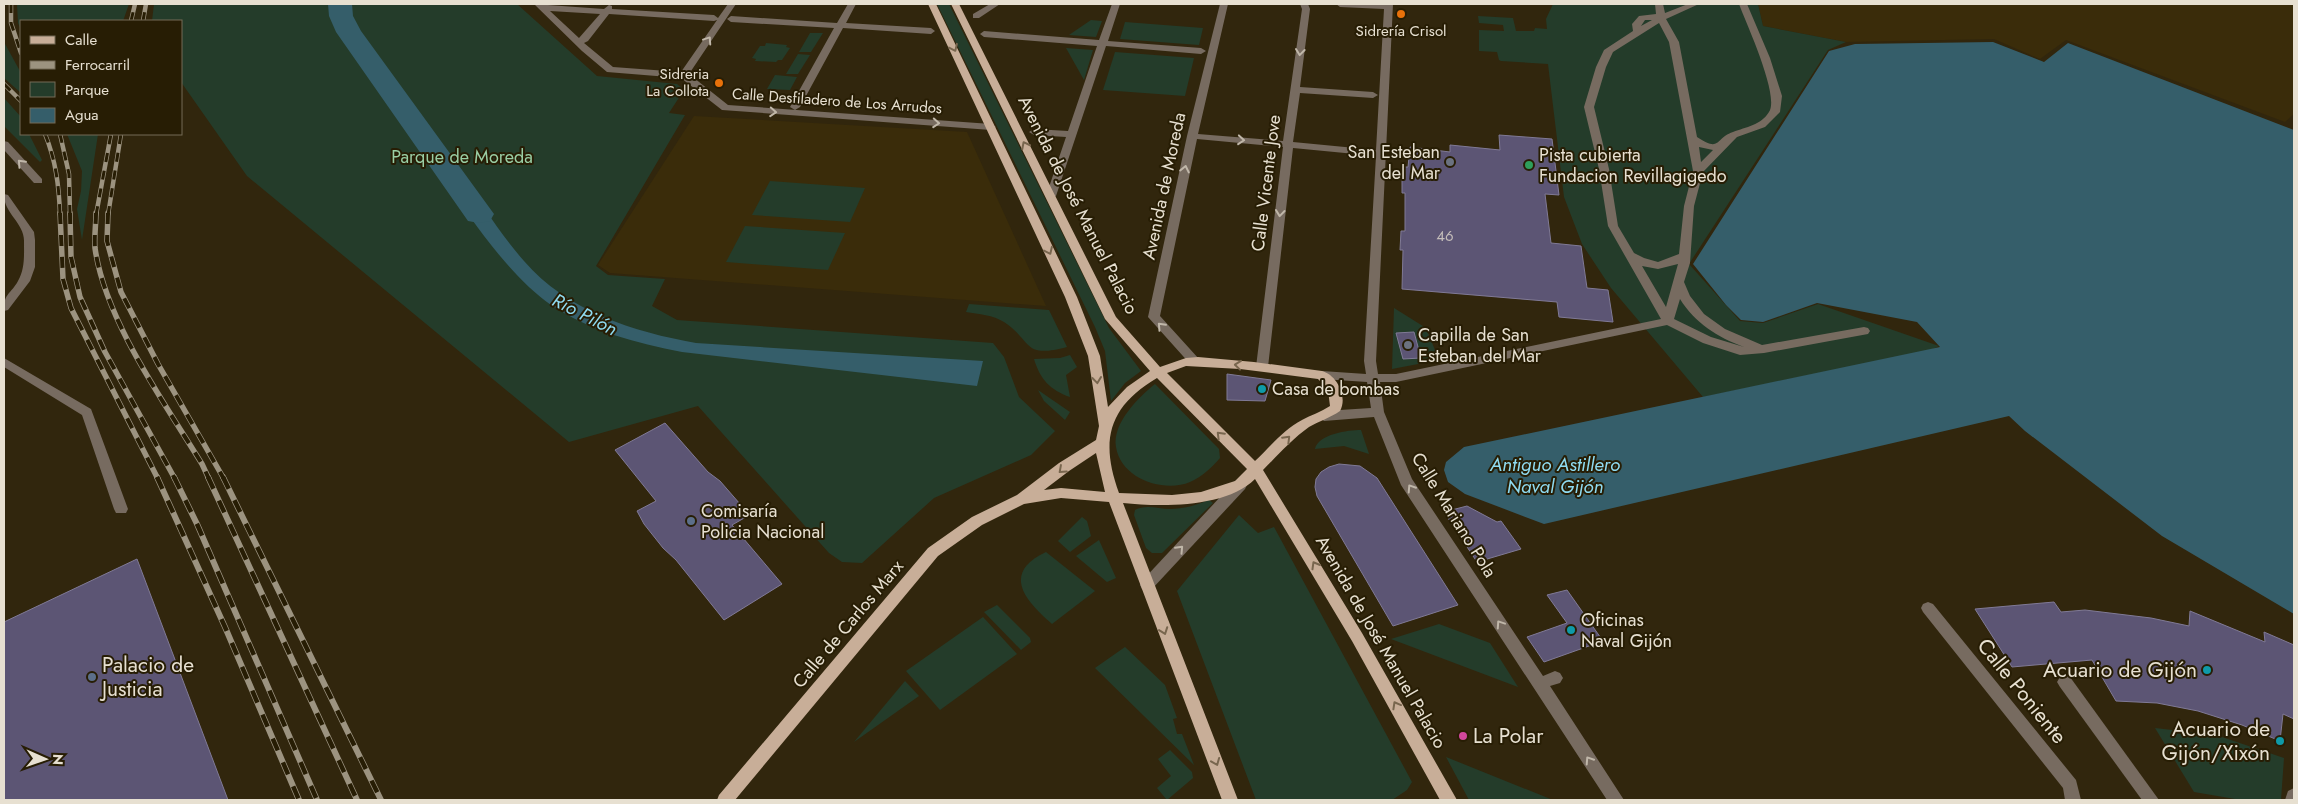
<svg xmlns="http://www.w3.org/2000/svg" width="2298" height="804" viewBox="0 0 2298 804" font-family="Jost,sans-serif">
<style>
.built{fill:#3a2c0a}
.green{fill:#243c2a}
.water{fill:#355e6a}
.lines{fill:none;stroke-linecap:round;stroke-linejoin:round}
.river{fill:#355e6a;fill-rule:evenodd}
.building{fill:#5c5574;stroke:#807a96}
.minor{fill:#776b60;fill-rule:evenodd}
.major{fill:#c8ae98;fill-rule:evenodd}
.rail-far2-casing{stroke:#9c9380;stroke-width:4.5}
.rail-far1-casing{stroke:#9c9380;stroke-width:5.5}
.rail-casing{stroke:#9c9380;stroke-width:6}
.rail-far2{stroke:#271d04;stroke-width:3;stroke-dasharray:9;stroke-linecap:butt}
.rail-far1{stroke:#271d04;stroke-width:4;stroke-dasharray:11;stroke-linecap:butt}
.rail{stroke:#271d04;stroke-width:4.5;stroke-dasharray:13;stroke-linecap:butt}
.oneway{stroke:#c0b7a9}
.oneway2{stroke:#78664e}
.food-dot{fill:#e8710a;stroke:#271d04;stroke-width:2}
.worship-dot{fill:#6b7280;stroke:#271d04;stroke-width:2}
.leisure-dot{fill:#2e9e5b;stroke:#271d04;stroke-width:2}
.culture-dot{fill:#0f9aa8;stroke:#271d04;stroke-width:2}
.service-dot{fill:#5c6f8a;stroke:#271d04;stroke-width:2}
.hotel-dot{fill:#d1479c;stroke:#271d04;stroke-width:2}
.labels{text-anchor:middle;stroke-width:4;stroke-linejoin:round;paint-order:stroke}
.far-poi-label{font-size:15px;fill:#e7e0d1;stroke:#271d04}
.far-street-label{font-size:15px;fill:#e7e0d1;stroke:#271d04}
.number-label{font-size:15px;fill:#c4bdba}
.poi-label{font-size:18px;fill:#e7e0d1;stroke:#271d04;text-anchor:start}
.park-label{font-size:18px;fill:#99cea4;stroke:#271d04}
.street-label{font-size:18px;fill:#e7e0d1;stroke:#271d04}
.water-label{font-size:19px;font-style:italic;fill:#8fdbf1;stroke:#271d04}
.near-poi-label{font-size:21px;fill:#e7e0d1;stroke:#271d04;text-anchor:start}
.near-street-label{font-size:21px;fill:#e7e0d1;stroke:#271d04}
</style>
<rect width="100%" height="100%" fill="#31260d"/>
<g class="built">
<polygon points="1758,4 2294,4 2294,114 2285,122 2066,40 2040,59 1994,39 1846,42 1763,26"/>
<polygon points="694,116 967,132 1046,306 610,273 598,265"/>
</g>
<g class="green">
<polygon points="17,4 129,4 123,21 21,21 21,30 18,23"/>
<polygon points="154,4 517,4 597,76 677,84 693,97 680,96 669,113 685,115 596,266 608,275 665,279 652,306 677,320 993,343 1004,357 1019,397 1055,431 1031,455 934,498 862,563 842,562 829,553 698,406 569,442 247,176 181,82 181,21 152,21"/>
<polygon points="937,4 949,4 1109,328 1141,371 1125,383 1111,401 1105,351 1095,327"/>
<polygon points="1553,4 1758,4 1763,26 1846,42 1828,50 1689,264 1740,321 1763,323 1818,304 1939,346 1931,350 1703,397 1611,288 1582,244 1564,197 1548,64 1501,61 1499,60 1497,52 1479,51 1479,30 1504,31 1503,25 1479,23 1478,16 1513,18 1516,31 1534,31 1535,28 1547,29 1546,19"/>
<polygon points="1091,20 1102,21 1096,37 1069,35"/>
<polygon points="1125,22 1203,28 1199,45 1120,39"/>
<polygon points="810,33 823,33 811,52 799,52"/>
<polygon points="4,42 21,73 21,93 4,78"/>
<polygon points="766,43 787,45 786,47 790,48 782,60 778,60 776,62 755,61 756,59 752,58 760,46 765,46"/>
<polygon points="1066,48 1093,50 1084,80"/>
<polygon points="1115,52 1194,58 1185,96 1103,90"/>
<polygon points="798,54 810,55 798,74 786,74"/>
<polygon points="775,75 797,77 790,90 767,89"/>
<polygon points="4,98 21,117 21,134 29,134 42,160 40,162 4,126"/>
<polygon points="67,134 98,134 82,240 77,209 81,191 82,171"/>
<polygon points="770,181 865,188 850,222 752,215"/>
<polygon points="745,226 845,233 828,270 726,262"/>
<path d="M 969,304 L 1049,310 L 1067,347 C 1022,359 1033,341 1004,322 C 993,315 979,314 966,312 Z"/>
<polygon points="1394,308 1426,328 1439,360 1392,369"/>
<path d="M 1070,355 L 1077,367 L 1066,375 L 1070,397 C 1050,390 1040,379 1034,359 L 1060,358 Z"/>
<path d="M 1155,384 L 1219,449 L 1220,458 C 1211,468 1203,476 1190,482 C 1164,493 1121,479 1116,447 C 1112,423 1139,397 1155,384 Z"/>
<polygon points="1038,390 1070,412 1065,420 1044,401"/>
<path d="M 1361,430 L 1369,454 L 1344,446 L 1315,449 C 1318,434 1348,430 1361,430 Z"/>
<path d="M 1209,500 L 1213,503 L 1162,553 L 1152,553 L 1146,548 L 1134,515 L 1135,510 C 1146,504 1158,509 1170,509 C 1183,509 1197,505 1209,500 Z"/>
<polygon points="1239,515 1258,533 1274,527 1412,782 1407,790 1392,800 1256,800 1177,591"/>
<polygon points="1082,517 1087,521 1091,536 1070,552 1058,541"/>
<polygon points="1099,540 1116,578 1107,582 1076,556"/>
<path d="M 1046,552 L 1095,591 L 1052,624 C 1025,601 1001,573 1046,552 Z"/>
<polygon points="997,605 1030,638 1031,642 1021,650 984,612"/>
<polygon points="983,617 1017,654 940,710 906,671"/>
<polygon points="1439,624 1490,643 1518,687 1391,639"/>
<polygon points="1125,647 1165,685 1177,718 1173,719 1177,734 1182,734 1194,765 1095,668"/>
<polygon points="905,681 919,696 854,742"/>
<polygon points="2155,728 2216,735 2284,758 2281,800 2241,800 2194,792"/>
<polygon points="1170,750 1192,772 1193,778 1167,800 1157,788 1171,776 1158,759"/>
<polygon points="1446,757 1553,800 1469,800"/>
</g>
<g class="water">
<polygon points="1993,42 2044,62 2068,43 2294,130 2294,614 2162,536 2025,431 2009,416 1544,524 1465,494 1448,482 1444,470 1446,462 1464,447 1940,347 1917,322 1817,303 1763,322 1741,320 1726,305 1693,264 1829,51 1855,44"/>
<path d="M 459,171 C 480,201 500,234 524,261 C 567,311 634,332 696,343 L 983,361 L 977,386 L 682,352 C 636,343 590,331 551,305 C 507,274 473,220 442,178 Z"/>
</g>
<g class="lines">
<polygon class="river" points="328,4 352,4 353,16 361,31 494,214 490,221 479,223 468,221 336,32 329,16"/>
</g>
<g class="building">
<polygon points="1499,135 1552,139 1559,195 1545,194 1551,243 1581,246 1587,288 1608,290 1613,322 1559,317 1557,302 1402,289 1403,250 1400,250 1401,231 1405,231 1405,193 1402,193 1402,167 1408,167 1410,147 1450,152 1450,145 1500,150"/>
<polygon points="1414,332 1421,358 1403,359 1396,333"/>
<polygon points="1227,374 1271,380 1265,401 1227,400"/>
<polygon points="665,423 708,472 720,481 740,504 746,517 732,525 782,584 724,620 676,560 663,548 644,524 637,511 656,501 615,450"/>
<polygon points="1339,464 1360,466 1377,478 1458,605 1393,626 1317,496 1315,487 1316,479 1321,472 1329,467"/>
<polygon points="1467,506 1497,522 1501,521 1521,549 1477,562 1444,512"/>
<polygon points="137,559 228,800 4,800 4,622"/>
<polygon points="1567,590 1603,641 1544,662 1527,637 1567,623 1547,595"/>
<polygon points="2054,602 2061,612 2085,610 2151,618 2189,626 2190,611 2265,642 2264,632 2294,645 2294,719 2283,714 2280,741 2242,725 2198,711 2157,703 2116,701 2092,660 2012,667 1975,609"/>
</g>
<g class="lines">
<g class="minor">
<path d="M 534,4 L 604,9 L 609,5 L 612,6 L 612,9 L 714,15 L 718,18 L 728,4 L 736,4 L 689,74 L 728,105 L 991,124 L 996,127 L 991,130 L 722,110 L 681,78 L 607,72 L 582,51 ZM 550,11 L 600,14 L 579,38 ZM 609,14 L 714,21 L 717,20 L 681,72 L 613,67 L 584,43 L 588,41 Z"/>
<polygon points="848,4 856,4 846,23 931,28 935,31 931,34 843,28 800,107 795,110 790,107 834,28 731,22 727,19 731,16 837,23"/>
<polygon points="990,4 1000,4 979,18 973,18 973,14"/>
<polygon points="1112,4 1120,4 1108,41 1201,48 1206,51 1201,54 1106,46 1056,196 1051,199 1047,198 1046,196 1066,137 1034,135 1029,132 1034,129 1068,131 1097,46 984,37 980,34 984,31 1099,40"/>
<path d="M 1220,4 L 1228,4 L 1198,134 L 1283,141 L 1302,9 L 1300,4 L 1308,4 L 1310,9 L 1300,87 L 1373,92 L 1378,95 L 1373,98 L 1300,93 L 1293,142 L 1376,150 L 1384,9 L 1340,7 L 1336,4 L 1393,4 L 1376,361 L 1378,374 L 1396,374 L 1661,319 L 1608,226 L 1599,169 L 1584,107 L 1596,67 L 1604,50 L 1633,31 L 1632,24 L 1639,16 L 1656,14 L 1655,4 L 1663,4 L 1665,13 L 1688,4 L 1699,4 L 1666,19 L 1679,42 L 1697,137 C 1721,153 1715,138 1733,132 C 1746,127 1761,125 1769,112 C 1780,96 1746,23 1739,4 L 1747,4 L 1770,58 L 1782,96 L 1780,112 L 1765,127 L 1737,137 L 1703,172 L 1694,206 L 1690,263 L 1684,282 L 1690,296 L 1704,314 L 1725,329 L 1762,345 L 1864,327 L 1868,328 L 1870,331 L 1868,334 L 1764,353 L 1740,355 L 1703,343 L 1667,325 L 1396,382 L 1380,382 L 1384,412 L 1412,479 L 1543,676 L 1555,671 L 1560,673 L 1563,678 L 1560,683 L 1550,686 L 1624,800 L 1607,800 L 1401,485 L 1374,417 L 1324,421 L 1318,416 L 1324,411 L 1371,408 L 1367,382 L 1322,379 L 1316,375 L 1322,371 L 1366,374 L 1364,361 L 1376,156 L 1293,148 L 1268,367 L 1262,371 L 1256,367 L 1283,147 L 1197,139 L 1160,316 L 1199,359 L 1201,362 L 1199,365 L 1191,365 L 1148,317 L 1187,136 ZM 1645,20 L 1652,20 L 1641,26 ZM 1659,23 L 1669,42 L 1693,171 L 1684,206 L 1679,254 L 1658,262 L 1644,258 L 1634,253 L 1618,226 L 1609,169 L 1594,107 L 1606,67 L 1613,52 ZM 1699,147 L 1713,150 L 1701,162 ZM 1678,264 L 1666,307 L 1642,266 L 1658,269 ZM 1680,299 C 1695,323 1717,337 1744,347 L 1711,337 L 1674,319 Z"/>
<polygon points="4,141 8,142 42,179 42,183 34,183 4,150"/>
<path d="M 4,194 L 8,195 L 34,232 L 35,240 L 35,267 L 30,281 L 8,310 L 4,311 C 3,294 11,294 18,281 C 25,269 24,255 24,242 C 25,223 3,213 4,194 Z"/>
<polygon points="4,358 91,409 128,509 126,513 116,513 114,509 82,415 4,367"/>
<polygon points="1240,480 1245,481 1247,485 1245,489 1152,589 1147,591 1142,589 1140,585 1142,581 1235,481"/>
<polygon points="1928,602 1933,604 2076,780 2081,800 2065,800 2063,788 1923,612 1921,608 1923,604"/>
<polygon points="2065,675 2070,677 2159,800 2142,800 2060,687 2057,682 2060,677"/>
<polygon points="2294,788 2294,800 2285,800 2288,791"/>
</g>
<path class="major" d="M 928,4 L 936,4 L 1077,297 L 1100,356 L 1108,407 L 1127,387 L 1150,371 L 1105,319 L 951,4 L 959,4 L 1116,317 L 1160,367 L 1186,358 L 1198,357 L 1254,362 L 1322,371 C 1337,375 1348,397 1340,411 C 1330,418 1319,421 1309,427 C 1292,439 1278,455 1263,470 L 1362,633 L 1457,800 L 1440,800 L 1352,641 L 1255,479 C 1226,508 1161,507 1123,503 L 1238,800 L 1222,800 L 1109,502 L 1061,498 L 1024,504 L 982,525 L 938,556 L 735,800 L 717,800 L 719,795 L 928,548 L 972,517 L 1017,495 L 1059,463 L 1096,440 L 1099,426 L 1088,356 L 1065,297 ZM 1186,366 L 1240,369 L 1318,379 L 1328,390 L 1330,406 C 1321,412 1311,415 1302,420 C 1284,429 1270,447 1255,461 L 1167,373 ZM 1157,378 L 1247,469 L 1235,481 L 1201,492 L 1172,495 L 1119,493 C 1100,441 1108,407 1157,378 ZM 1096,453 L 1105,492 L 1061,488 L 1044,490 L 1069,471 Z"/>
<g class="rail-far2-casing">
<g id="rail-far2">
<polyline points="11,4 11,23 21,53"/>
<polyline points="131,21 135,4"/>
<polyline points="143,21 146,4"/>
<polyline points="4,84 21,101"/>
<path d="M 45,134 C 56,161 59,186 60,215"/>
<polyline points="60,134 69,174 70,215"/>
<polyline points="96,215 111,134"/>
<polyline points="108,215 121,134"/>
</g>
</g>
<g class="rail-far1-casing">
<g id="rail-far1">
<polyline points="60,213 63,279 71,308 158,479"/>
<polyline points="70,213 71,257 80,297 105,352 175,479"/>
<path d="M 96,213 C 96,224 94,237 95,248 C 105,320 164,402 202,464 L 209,479"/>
<polyline points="108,213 107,241 121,292 158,364 224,479"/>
</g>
</g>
<g class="rail-casing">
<g id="rail">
<polyline points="157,477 225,627 299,800"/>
<polyline points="174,477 197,524 317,800"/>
<polyline points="208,477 357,800"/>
<polyline points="223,477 381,800"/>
</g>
</g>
<use href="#rail-far2" class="rail-far2"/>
<use href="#rail-far1" class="rail-far1"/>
<use href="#rail" class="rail"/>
</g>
<defs><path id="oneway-chevron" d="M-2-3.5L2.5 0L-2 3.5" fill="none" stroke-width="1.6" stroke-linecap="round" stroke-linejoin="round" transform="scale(1.25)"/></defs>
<g class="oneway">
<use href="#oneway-chevron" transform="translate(708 40) rotate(-56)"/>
<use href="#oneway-chevron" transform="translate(1300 52) rotate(97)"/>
<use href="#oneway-chevron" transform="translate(773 112) rotate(4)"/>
<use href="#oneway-chevron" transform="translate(936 123) rotate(4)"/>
<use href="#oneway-chevron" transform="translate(1241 140) rotate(5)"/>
<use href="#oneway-chevron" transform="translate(21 163) rotate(-133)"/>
<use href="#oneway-chevron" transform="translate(1185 169) rotate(-78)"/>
<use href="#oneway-chevron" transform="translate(1280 213) rotate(96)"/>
<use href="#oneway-chevron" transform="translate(1161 326) rotate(-133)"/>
<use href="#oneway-chevron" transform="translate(1411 488) rotate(-123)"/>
<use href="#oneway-chevron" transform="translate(1180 549) rotate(-47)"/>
<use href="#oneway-chevron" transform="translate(1500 624) rotate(-124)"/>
<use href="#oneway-chevron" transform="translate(1589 760) rotate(-123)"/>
</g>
<g class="oneway2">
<use href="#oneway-chevron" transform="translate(954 48) rotate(65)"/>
<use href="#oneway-chevron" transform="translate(1025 145) rotate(-117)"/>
<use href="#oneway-chevron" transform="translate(1049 251) rotate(65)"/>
<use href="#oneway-chevron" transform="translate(1238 365) rotate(-174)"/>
<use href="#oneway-chevron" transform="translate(1097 380) rotate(83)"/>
<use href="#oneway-chevron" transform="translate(1220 435) rotate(-135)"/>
<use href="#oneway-chevron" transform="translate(1287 439) rotate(-45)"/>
<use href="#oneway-chevron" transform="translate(1062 470) rotate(138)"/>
<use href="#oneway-chevron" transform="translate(1315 565) rotate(-120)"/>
<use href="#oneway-chevron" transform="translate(1164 631) rotate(70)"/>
<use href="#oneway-chevron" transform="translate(1396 705) rotate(-119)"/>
<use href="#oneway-chevron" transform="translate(1216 762) rotate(68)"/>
</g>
<g class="food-dot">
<circle cx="1401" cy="14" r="5"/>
<circle cx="719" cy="83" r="5"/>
</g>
<g class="worship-dot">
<circle cx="1450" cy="162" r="5"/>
<circle cx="1408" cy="345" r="5"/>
</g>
<circle class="leisure-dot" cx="1529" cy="165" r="5"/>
<g class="culture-dot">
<circle cx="1262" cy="389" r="5"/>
<circle cx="1571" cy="630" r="5"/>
<circle cx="2207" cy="670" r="5"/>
<circle cx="2280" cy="741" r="5"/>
</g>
<g class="service-dot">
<circle cx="691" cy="521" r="5"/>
<circle cx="92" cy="677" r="5"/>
</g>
<circle class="hotel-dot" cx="1463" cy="736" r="5"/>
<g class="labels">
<g class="far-poi-label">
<text x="1401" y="36">Sidrería Crisol</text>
<text x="709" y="79" text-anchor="end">Sidreria<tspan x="709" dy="17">La Collota</tspan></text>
</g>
<g class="far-street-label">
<text transform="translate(837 101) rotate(4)" y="5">Calle Desfiladero de Los Arrudos</text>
</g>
<g class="number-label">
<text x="1445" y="241">46</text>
</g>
<g class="poi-label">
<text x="1440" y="158" text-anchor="end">San Esteban<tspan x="1440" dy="21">del Mar</tspan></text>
<text x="1539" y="161">Pista cubierta<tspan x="1539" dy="21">Fundacion Revillagigedo</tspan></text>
<text x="1418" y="341">Capilla de San<tspan x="1418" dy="21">Esteban del Mar</tspan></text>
<text x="1272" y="395">Casa de bombas</text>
<text x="701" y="517">Comisaría<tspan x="701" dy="21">Policia Nacional</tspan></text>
<text x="1581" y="626">Oficinas<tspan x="1581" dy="21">Naval Gijón</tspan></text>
</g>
<g class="park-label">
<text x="462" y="163">Parque de Moreda</text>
</g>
<g class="street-label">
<text transform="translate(1266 183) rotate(-83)" y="6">Calle Vicente Jove</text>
<text transform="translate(1164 186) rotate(-78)" y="6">Avenida de Moreda</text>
<text transform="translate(1078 205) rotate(63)" y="6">Avenida de José Manuel Palacio</text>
<text transform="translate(1454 515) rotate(58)" y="6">Calle Mariano Pola</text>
<text transform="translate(848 624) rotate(-50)" y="6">Calle de Carlos Marx</text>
<text transform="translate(1381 642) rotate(60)" y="6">Avenida de José Manuel Palacio</text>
</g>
<g class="water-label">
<text transform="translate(585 314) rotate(27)" y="7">Río Pilón</text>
<text x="1555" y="471">Antiguo Astillero<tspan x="1555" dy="22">Naval Gijón</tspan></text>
</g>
<g class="near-poi-label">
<text x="102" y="672">Palacio de<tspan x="102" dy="24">Justicia</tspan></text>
<text x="2197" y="677" text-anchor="end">Acuario de Gijón</text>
<text x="2270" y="736" text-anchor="end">Acuario de<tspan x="2270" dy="24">Gijón/Xixón</tspan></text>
<text x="1473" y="743">La Polar</text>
</g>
<g class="near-street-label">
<text transform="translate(2022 691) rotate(51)" y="7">Calle Poniente</text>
</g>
</g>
<rect width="2298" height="804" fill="none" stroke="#e7e0d1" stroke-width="10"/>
<rect x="20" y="20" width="162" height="115" fill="#271d04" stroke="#746b56"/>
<rect x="30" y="36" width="25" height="8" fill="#c8ae98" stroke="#746b56"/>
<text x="65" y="45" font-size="15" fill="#e7e0d1">Calle</text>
<rect x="30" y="61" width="25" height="8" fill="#9c9380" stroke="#746b56"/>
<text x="65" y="70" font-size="15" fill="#e7e0d1">Ferrocarril</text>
<rect x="30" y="82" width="25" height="15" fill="#243c2a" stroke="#746b56"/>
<text x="65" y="95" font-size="15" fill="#e7e0d1">Parque</text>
<rect x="30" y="108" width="25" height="15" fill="#355e6a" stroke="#746b56"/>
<text x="65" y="120" font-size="15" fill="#e7e0d1">Agua</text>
<g transform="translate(45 759) rotate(92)" stroke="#271d04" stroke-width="4" paint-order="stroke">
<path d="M0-4L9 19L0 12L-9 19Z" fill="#e7e0d1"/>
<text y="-8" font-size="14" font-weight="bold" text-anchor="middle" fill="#e7e0d1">N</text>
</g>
</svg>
